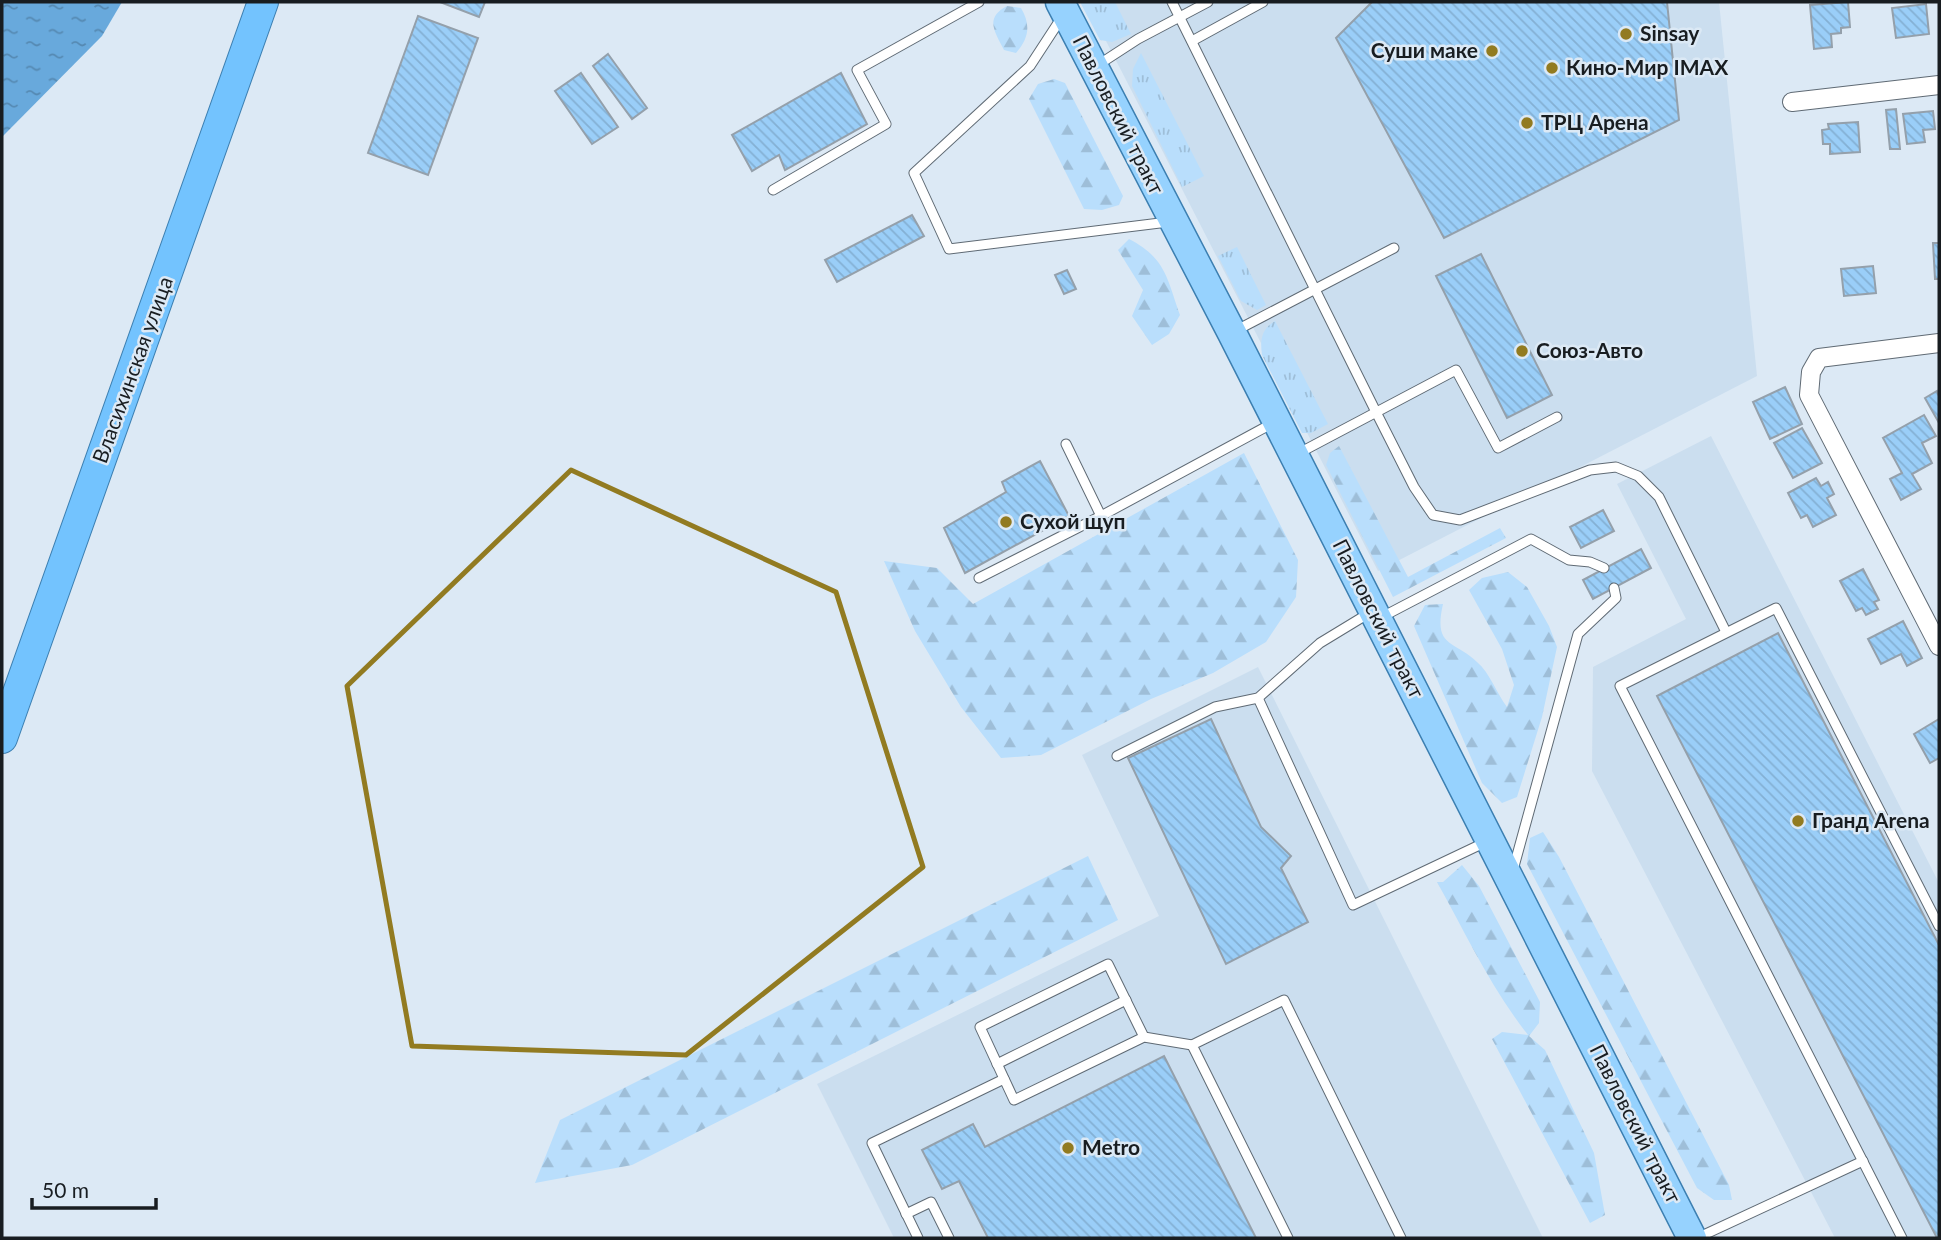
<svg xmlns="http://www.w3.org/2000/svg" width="1941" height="1240" viewBox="0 0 1941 1240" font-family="Lato,sans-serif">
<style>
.built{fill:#cbdeef}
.grass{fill:url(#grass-tufts)}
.forest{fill:url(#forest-firs)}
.water{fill:url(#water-ripples)}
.building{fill:url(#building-back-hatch);stroke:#94a0ab;stroke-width:2}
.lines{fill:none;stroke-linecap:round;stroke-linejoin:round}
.service-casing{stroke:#5f6a74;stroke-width:11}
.minor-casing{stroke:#5f6a74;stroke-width:20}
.primary-casing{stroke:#3c7fb1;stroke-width:31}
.trunk-casing{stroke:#3c7fb1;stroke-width:32}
.service{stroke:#fff;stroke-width:9}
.minor{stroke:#fff;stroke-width:18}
.primary{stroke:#96d2fe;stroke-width:28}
.trunk{stroke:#73c3fe;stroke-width:30}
.marked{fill:none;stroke:#927b21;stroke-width:5;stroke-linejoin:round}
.poi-dot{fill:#927b21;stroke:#dce9f5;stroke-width:2.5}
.labels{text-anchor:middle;stroke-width:5;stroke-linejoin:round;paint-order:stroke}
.poi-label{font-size:21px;font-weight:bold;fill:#181d21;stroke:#dce9f5;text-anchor:start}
.street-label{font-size:21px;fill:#181d21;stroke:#dce9f5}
</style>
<defs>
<pattern id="grass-tufts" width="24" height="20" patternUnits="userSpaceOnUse" patternTransform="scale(1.75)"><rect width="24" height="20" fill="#b9defc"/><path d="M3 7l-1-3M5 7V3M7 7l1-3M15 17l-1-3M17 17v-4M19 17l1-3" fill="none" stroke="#9ebed8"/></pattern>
<pattern id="forest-firs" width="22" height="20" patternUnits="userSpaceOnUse" patternTransform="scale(1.75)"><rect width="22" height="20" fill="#b9defc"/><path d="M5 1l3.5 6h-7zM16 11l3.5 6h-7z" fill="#9ebed8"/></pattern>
<pattern id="water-ripples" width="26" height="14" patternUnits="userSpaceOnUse" patternTransform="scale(1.75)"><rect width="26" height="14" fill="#68a9dc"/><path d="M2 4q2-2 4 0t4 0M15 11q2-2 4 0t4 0" fill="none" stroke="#5589b2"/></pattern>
<pattern id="building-back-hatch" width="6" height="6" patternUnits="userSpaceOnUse" patternTransform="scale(1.75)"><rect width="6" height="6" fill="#9acef8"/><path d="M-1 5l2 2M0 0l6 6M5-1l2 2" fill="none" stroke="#84b0d4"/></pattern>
</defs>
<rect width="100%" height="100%" fill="#dce9f5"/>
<g class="built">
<polygon points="1086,2 1719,2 1757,376 1378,571"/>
<polygon points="1711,436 1939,883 1939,1238 1835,1238 1592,771 1593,667 1686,619 1617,484"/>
<polygon points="1258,667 1543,1238 894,1238 817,1084 1159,916 1082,755"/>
</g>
<g class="grass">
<polygon points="1080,2 1115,2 1131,34 1112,42 1100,40"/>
<polygon points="1141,53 1204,176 1182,187 1132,86 1133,69"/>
<polygon points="1237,247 1266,305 1257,310 1241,301 1218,256"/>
<path d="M 1275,321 L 1328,424 L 1311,433 L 1302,433 L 1262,355 C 1260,340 1261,329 1275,321 Z"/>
</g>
<g class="forest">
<path d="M 1007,6 L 1021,8 C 1031,25 1029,38 1016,53 L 1004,50 C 995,32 984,18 1007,6 Z"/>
<polygon points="1054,79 1065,83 1123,196 1119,205 1102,210 1084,209 1029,99 1038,84"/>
<path d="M 1129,239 C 1166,258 1167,279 1180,315 L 1169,334 L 1152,345 L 1132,316 L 1143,290 L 1118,250 Z"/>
<polygon points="1339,446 1408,577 1500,528 1506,538 1393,597 1326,465 1330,453"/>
<polygon points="1244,453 1298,560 1296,597 1266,642 1213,673 1151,699 1041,755 1001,758 961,707 915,631 884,561 937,568 973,604"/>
<path d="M 1508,572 L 1527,587 L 1549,626 L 1557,647 L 1542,717 L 1517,797 L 1502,803 L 1482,783 L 1414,626 L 1425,605 L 1443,604 C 1433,648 1454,640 1477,662 C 1490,673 1497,694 1507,707 L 1514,685 L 1502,649 L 1469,590 L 1482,578 Z"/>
<polygon points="1543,832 1559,857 1729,1185 1732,1200 1714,1200 1697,1188 1527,864 1530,838"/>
<polygon points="1088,856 1118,920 632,1165 535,1183 560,1120"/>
<path d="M 1462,865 L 1479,886 L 1540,1002 L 1539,1023 L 1529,1036 L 1545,1050 L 1594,1153 L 1605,1215 L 1590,1223 L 1492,1039 L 1502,1032 L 1528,1035 C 1491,988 1466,934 1437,882 L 1443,882 Z"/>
</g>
<polygon class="water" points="2,2 122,2 102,36 2,137"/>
<g class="building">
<polygon points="440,2 485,2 479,17"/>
<polygon points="1372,2 1667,2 1679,120 1444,238 1336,38"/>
<polygon points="1848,2 1850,27 1841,28 1841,33 1831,34 1832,47 1814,49 1810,5"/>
<polygon points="1926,4 1929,34 1896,38 1892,8"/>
<polygon points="418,16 478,38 428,175 368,153"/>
<polygon points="608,54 647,108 632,119 593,66"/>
<polygon points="581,73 618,127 592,144 555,91"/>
<polygon points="841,73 867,124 785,170 779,155 752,171 732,135"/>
<polygon points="1896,109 1900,149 1890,149 1886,110"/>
<polygon points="1933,111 1935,129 1923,130 1925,142 1907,144 1903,114"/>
<polygon points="1858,122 1860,152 1830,154 1830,144 1823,144 1822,130 1829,129 1828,124"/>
<polygon points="912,215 924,236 837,282 825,260"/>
<polygon points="1933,243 1939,243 1939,279 1935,279"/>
<polygon points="1481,254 1552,395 1507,418 1436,276"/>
<polygon points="1873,266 1876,293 1844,296 1841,269"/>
<polygon points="1067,270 1076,289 1064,294 1055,275"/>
<polygon points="1785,387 1802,424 1770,439 1753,402"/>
<polygon points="1937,391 1939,396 1939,423 1925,398"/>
<polygon points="1924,415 1936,436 1922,443 1932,463 1912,474 1921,489 1901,500 1890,479 1902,473 1883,438"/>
<polygon points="1802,428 1822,463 1793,478 1774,443"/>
<polygon points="1040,461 1069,516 965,573 944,528 1006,492 1002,482"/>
<polygon points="1816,478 1821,486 1828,482 1834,494 1827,498 1836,515 1813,527 1807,515 1801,518 1788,493"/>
<polygon points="1603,510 1614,531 1581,548 1570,527"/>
<polygon points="1641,549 1651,568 1593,599 1583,580"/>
<polygon points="1863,569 1879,600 1874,602 1878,609 1866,615 1862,608 1856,611 1840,581"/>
<polygon points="1903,621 1922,658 1907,666 1901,654 1881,664 1868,639"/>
<polygon points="1778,633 1939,945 1939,1238 1937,1238 1657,696"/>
<polygon points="1211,719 1261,827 1291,856 1281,868 1308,922 1226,964 1128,758"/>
<polygon points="1939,719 1939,758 1930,763 1914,734"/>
<polygon points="1164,1056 1256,1238 988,1238 959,1181 942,1189 922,1150 973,1124 985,1147"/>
</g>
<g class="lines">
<g class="service-casing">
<g id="service">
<polyline points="1172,2 1376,412 1414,487 1433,515 1460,520 1590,470 1616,467 1638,476 1659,497 1726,632"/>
<polyline points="1062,17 1030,66 914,173 949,249 1168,222"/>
<polyline points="1192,41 1263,2"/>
<polyline points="1098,65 1138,39 1208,2"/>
<polyline points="773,190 886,124 857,70 979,2"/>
<polyline points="1235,331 1394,248"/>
<polyline points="1066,444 1101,516"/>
<polyline points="1299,453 1456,370 1498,448 1557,417"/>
<polyline points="979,578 1101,516 1275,422"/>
<polyline points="1380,618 1531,539 1569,560 1590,562 1604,568"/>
<polyline points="1258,698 1353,905 1488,841"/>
<polyline points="1117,756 1215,707 1258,698 1320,643 1371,612"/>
<polyline points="1513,870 1578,634 1616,598 1614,588"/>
<polyline points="1144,1037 1014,1100 980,1027 1108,964 1144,1037 1192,1045"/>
<polyline points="997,1064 1126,1000"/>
<polyline points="906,1214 931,1202 949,1238"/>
<polyline points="918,1238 872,1143 1004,1079"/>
<polyline points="1288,1238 1192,1045 1284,1000 1401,1238"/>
<polyline points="1697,1238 1863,1161"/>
<polyline points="1902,1238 1620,686 1776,608 1939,926"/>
</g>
</g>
<g class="minor-casing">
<g id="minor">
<polyline points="1792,102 1939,85"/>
<polyline points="1939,343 1819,358 1811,372 1809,395 1939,646"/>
</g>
</g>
<g class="primary-casing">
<polyline id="primary" points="1060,2 1232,333 1692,1238"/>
</g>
<g class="trunk-casing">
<polyline id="trunk" points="2,738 263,2"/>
</g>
<use href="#service" class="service"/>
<use href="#minor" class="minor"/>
<use href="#primary" class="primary"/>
<use href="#trunk" class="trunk"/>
</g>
<path class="marked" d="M 571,470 L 836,592 L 923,867 L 686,1055 L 412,1046 L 347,686 Z"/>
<g class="poi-dot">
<circle cx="1626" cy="34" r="7"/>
<circle cx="1492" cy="51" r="7"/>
<circle cx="1552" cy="68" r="7"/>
<circle cx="1527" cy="123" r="7"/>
<circle cx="1522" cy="351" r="7"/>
<circle cx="1006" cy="522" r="7"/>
<circle cx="1798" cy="821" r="7"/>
<circle cx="1068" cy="1148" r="7"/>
</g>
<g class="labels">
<g class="poi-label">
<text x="1640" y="41">Sinsay</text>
<text x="1478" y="58" text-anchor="end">Суши маке</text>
<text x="1566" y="75">Кино-Мир IMAX</text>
<text x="1541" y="130">ТРЦ Арена</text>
<text x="1536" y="358">Союз-Авто</text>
<text x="1020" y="529">Сухой щуп</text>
<text x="1812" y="828">Гранд Arena</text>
<text x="1082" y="1155">Metro</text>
</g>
<g class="street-label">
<text transform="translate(1118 115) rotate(63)" y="7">Павловский тракт</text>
<text transform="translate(133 370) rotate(-70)" y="7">Власихинская улица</text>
<text transform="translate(1378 619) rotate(63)" y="7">Павловский тракт</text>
<text transform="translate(1635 1124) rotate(63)" y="7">Павловский тракт</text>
</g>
</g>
<rect width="1941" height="1240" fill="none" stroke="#181d21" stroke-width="7"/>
<path d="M32 1198v10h124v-10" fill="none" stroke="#181d21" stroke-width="3.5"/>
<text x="42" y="1198" font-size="21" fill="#181d21" stroke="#dce9f5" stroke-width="5" paint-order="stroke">50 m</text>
</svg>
